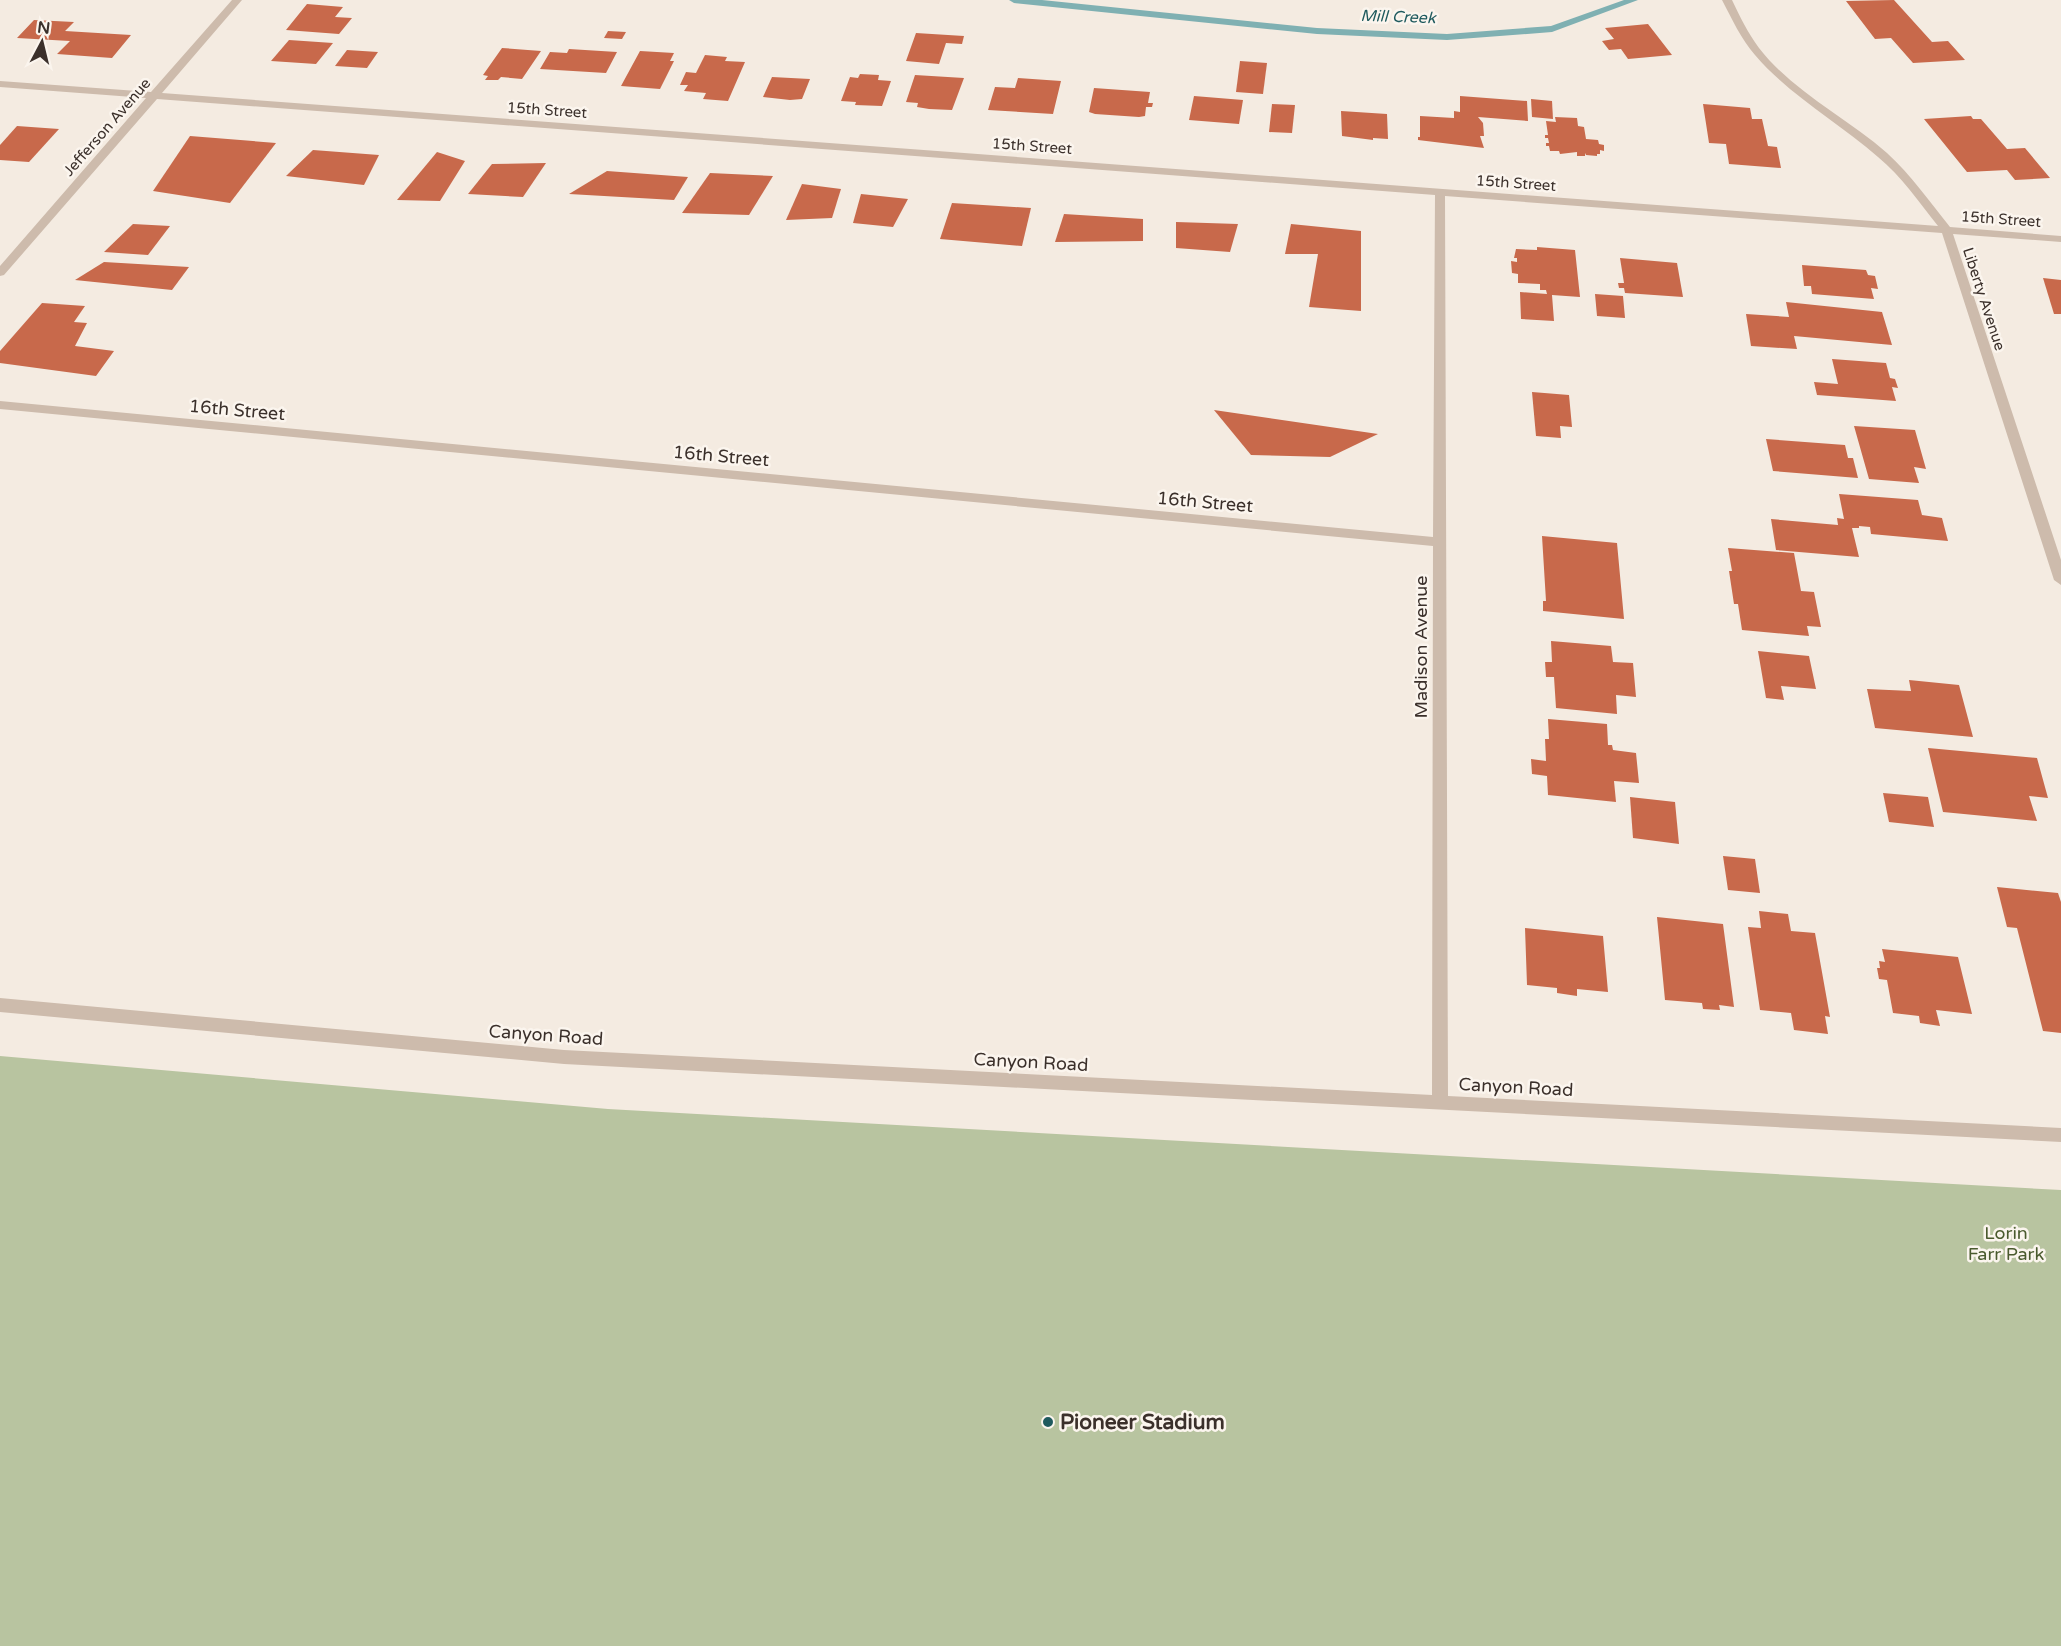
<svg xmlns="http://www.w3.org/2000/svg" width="2061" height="1646" viewBox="0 0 2061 1646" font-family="'Varela Round',sans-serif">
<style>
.green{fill:#b8c4a0}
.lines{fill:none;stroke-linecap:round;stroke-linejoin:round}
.stream{fill:#7fb0b2;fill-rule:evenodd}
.building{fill:#c8694b}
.minor{fill:#cdbbac;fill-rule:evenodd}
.poi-dot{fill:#1f5a5e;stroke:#fbf5ee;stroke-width:2}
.labels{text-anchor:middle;stroke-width:5;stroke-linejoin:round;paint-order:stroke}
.far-street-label{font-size:15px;fill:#3b302b;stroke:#fbf5ee}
.far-water-label{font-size:16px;font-style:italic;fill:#1f5a5e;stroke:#fbf5ee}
.street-label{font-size:18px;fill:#3b302b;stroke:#fbf5ee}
.park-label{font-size:18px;fill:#4a5a2e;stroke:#fbf5ee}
.near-poi-label{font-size:21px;font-weight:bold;fill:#3b302b;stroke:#fbf5ee;text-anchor:start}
</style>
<rect width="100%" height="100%" fill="#f4ebe1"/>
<polygon class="green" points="0,1056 608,1109 2061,1190 2061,1646 0,1646"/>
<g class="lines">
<polygon class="stream" points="1009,0 1042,0 1317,28 1447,34 1551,26 1624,0 1638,0 1552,32 1447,40 1317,34 1014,3"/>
</g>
<g class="building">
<polygon points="1894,0 1932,42 1948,41 1965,60 1913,63 1891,38 1875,39 1846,1"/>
<polygon points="307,4 343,7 335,17 352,18 339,34 286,30"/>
<polygon points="34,20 74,22 65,31 131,35 112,58 57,54 70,41 17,38"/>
<polygon points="1648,24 1672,55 1628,59 1621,49 1609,50 1602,41 1614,39 1605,28"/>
<polygon points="608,31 626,32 622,39 604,38"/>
<polygon points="916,33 964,36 962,44 946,43 939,64 906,61"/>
<polygon points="289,40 333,43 316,64 271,61"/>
<polygon points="502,48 541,51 522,79 501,77 498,80 485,80 488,76 483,75"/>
<polygon points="569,49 617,52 606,73 540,69 550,52 567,53"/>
<polygon points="347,50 378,52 367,68 335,66"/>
<polygon points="640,51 674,53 670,61 674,61 660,89 621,86"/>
<polygon points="705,55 727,57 725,61 745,62 728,101 703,99 706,93 684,91 688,85 680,85 686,72 696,73"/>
<polygon points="1240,61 1267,63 1263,94 1236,92"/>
<polygon points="860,74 879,75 878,80 891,81 882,106 855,105 856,102 841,101 850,77 858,78"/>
<polygon points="915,75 964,78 952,110 929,109 917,107 918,103 906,102"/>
<polygon points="772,77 810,79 802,99 790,100 763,97"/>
<polygon points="1018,78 1061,81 1053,114 988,110 995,87 1015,88"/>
<polygon points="1094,88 1150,92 1148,103 1153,103 1152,107 1146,107 1145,116 1139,117 1095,114 1089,112"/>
<polygon points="1194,96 1243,100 1239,124 1189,120"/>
<polygon points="1460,96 1527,101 1528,121 1478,117 1483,123 1484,136 1480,136 1484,148 1418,140 1418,137 1420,137 1420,116 1454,118 1454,111 1460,112"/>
<polygon points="1531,99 1552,101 1553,119 1532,117"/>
<polygon points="1272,104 1295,105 1292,133 1269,132"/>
<polygon points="1703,104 1750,108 1752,119 1762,119 1768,146 1777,147 1781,168 1729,164 1726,144 1709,143"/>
<polygon points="1341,111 1387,114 1388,139 1373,138 1373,140 1342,136"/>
<polygon points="1971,116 1973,119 1981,119 2007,149 2025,148 2050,178 2015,180 2007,170 1967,172 1924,119"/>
<polygon points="1555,117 1577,118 1578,126 1584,127 1586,139 1598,140 1599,144 1604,145 1604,151 1600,150 1600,154 1597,154 1597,156 1586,155 1585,153 1585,156 1577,156 1577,152 1560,154 1559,151 1550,151 1549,146 1546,146 1546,143 1549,143 1548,138 1545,138 1545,135 1548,135 1546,121 1556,122"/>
<polygon points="17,126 59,129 29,162 0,160 0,145"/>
<polygon points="190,136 276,143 230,203 153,191"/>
<polygon points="313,150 379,155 364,185 286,176"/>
<polygon points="437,152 465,161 440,201 397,200"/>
<polygon points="546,163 523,197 468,194 492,164"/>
<polygon points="607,171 688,177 674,200 569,194"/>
<polygon points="710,173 773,176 749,215 682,213"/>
<polygon points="802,184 841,189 832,218 786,220"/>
<polygon points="861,194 908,199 893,227 853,223"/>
<polygon points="952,203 1031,208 1022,246 940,239"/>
<polygon points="1064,214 1143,219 1143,241 1055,242"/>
<polygon points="1176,222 1238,224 1230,252 1176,248"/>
<polygon points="133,224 170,226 148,255 104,252"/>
<polygon points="1291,224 1361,231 1361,311 1309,307 1318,254 1285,254"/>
<polygon points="1537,247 1575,250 1580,297 1552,295 1554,321 1521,319 1520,292 1547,294 1546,290 1540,290 1540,284 1518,283 1518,274 1512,273 1511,261 1517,262 1517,258 1514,258 1516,249 1537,250"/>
<polygon points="1620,258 1677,263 1683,297 1625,293 1624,288 1619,288 1618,283 1624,283"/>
<polygon points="104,262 189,267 172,290 75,280"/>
<polygon points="1802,265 1866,270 1868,275 1875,276 1878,289 1871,288 1874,299 1812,294 1811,286 1804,286"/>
<polygon points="2043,278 2061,280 2061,314 2054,314"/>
<polygon points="1595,294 1623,296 1625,318 1597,316"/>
<polygon points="1786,302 1882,312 1892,345 1794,336 1797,349 1751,346 1746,314 1789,317"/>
<polygon points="42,303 85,306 74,322 87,323 75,346 114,351 96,376 0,363 0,351"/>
<polygon points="1832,359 1886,363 1890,378 1895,379 1898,388 1892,387 1896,401 1817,395 1814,382 1838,384"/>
<polygon points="1532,392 1569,395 1572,427 1560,426 1561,438 1536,436"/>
<polygon points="1214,410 1378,434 1330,457 1251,455"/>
<polygon points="1854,426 1915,430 1926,469 1914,467 1919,483 1869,479"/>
<polygon points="1766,439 1845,445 1848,458 1853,458 1858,478 1773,471"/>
<polygon points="1839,494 1918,500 1922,515 1942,518 1948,541 1871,534 1870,527 1859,526 1859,528 1852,528 1859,557 1776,550 1771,519 1838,525 1837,518 1844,519"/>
<polygon points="1542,536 1617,543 1624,619 1543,611 1543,601 1546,601"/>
<polygon points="1728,548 1794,553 1801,591 1814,592 1821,627 1807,626 1809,636 1742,630 1738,604 1734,604 1729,571 1732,571"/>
<polygon points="1551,641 1611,646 1613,662 1633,663 1636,697 1616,695 1617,714 1556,708 1554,677 1546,677 1545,662 1552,662"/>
<polygon points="1758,651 1809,656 1816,689 1781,686 1784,700 1766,698"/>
<polygon points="1909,680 1959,685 1973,737 1875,728 1867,689 1911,691"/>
<polygon points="1548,719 1607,724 1608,745 1612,745 1613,750 1636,753 1639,783 1614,781 1616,802 1548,795 1547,776 1532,774 1531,759 1546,761 1545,739 1549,739"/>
<polygon points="1928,748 2037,758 2048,798 2029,796 2037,821 1943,812"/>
<polygon points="1883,793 1928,797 1934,827 1889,822"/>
<polygon points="1630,797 1675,802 1679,844 1633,838"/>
<polygon points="1723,856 1755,859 1760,893 1728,890"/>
<polygon points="1997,887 2058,893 2061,902 2061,1033 2043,1031 2017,928 2007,927"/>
<polygon points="1759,911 1788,914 1791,931 1815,933 1830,1017 1825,1016 1828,1034 1794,1030 1791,1013 1760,1010 1748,927 1761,928"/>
<polygon points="1657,917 1723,924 1734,1007 1719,1005 1720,1010 1703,1009 1702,1003 1665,1000"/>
<polygon points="1525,928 1603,936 1608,992 1577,989 1577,996 1557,993 1557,988 1527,985"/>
<polygon points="1882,949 1958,957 1972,1014 1936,1010 1940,1026 1920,1023 1919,1016 1893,1013 1887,980 1879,979 1877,968 1880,968 1879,961 1885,962"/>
</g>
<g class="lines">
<path class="minor" d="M 232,0 L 242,0 L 162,93 L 1938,226 C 1919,202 1902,177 1878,157 C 1838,122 1790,96 1755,55 C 1741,39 1732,19 1722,0 L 1732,0 C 1740,17 1748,33 1759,48 C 1793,92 1846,117 1887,153 C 1911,175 1930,202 1950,227 L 2061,236 L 2061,242 L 1953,234 L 2061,560 L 2061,585 L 2054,580 L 1942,233 L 1445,196 L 1448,1096 L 2061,1128 L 2061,1142 L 564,1064 L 0,1012 L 0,998 L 564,1050 L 1432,1095 L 1433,546 L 0,409 L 0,401 L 1433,537 L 1435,195 L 157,99 L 4,275 L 0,276 L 0,266 L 146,98 L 0,87 L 0,81 L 151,92 Z"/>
</g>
<circle class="poi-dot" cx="1048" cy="1422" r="6"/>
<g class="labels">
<g class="far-street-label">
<text transform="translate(547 110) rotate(4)" y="5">15th Street</text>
<text transform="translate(107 127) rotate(-49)" y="5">Jefferson Avenue</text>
<text transform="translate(1032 146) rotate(4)" y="5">15th Street</text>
<text transform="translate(1516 183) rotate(4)" y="5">15th Street</text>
<text transform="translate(2001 219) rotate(4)" y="5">15th Street</text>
<text transform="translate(1984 299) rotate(72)" y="5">Liberty Avenue</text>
</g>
<g class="far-water-label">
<text transform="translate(1398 16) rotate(2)" y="6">Mill Creek</text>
</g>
<g class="street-label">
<text transform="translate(237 410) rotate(5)" y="6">16th Street</text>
<text transform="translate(721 456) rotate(5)" y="6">16th Street</text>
<text transform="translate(1205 502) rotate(5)" y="6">16th Street</text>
<text transform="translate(1421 647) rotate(-90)" y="6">Madison Avenue</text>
<text transform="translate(546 1035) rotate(4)" y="6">Canyon Road</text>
<text transform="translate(1031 1062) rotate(3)" y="6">Canyon Road</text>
<text transform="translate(1516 1087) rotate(3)" y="6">Canyon Road</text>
</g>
<g class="park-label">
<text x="2006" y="1239">Lorin<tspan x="2006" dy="21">Farr Park</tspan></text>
</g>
<g class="near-poi-label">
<text x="1060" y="1429">Pioneer Stadium</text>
</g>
</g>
<g transform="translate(42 42) rotate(7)" stroke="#fbf5ee" stroke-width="4.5" paint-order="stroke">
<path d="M0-4.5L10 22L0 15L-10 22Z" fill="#3b302b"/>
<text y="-9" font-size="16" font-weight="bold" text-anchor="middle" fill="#3b302b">N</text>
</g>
</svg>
